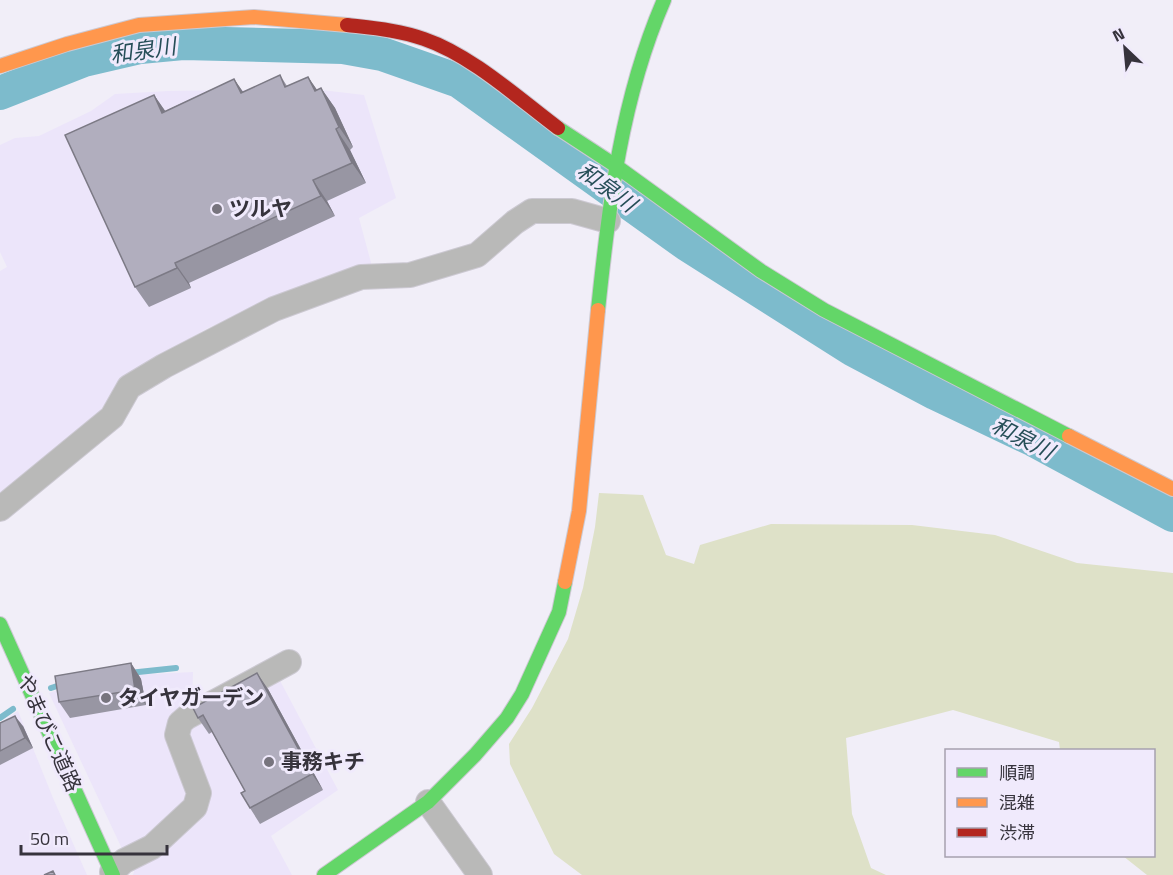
<svg xmlns="http://www.w3.org/2000/svg" width="1173" height="875" viewBox="0 0 1173 875" font-family="'Titillium Web','Noto Sans JP',sans-serif">
<style>
.built{fill:#ece5fa}
.green{fill:#dee1c8}
.lines{fill:none;stroke-linecap:round;stroke-linejoin:round}
.stream{stroke:#7dbbcc;stroke-width:6}
.river{stroke:#7dbbcc;stroke-width:34}
.street-casing{stroke:#ccc9d2;stroke-width:26}
.fast-casing{stroke:#ccc9d2;stroke-width:16}
.slow-casing{stroke:#ccc9d2;stroke-width:16}
.jam-casing{stroke:#ccc9d2;stroke-width:16}
.street{stroke:#b9b9b8;stroke-width:24}
.fast{stroke:#63d668;stroke-width:14}
.slow{stroke:#ff974d;stroke-width:14}
.jam{stroke:#b3261e;stroke-width:14}
.wall{fill:#9896a3}
.shaded-wall{fill:#7c7a85}
.building{fill:#b1aebe;stroke:#7c7a85;stroke-width:1.5}
.poi-dot{fill:#77747e;stroke:#f0eafc;stroke-width:2}
.labels{text-anchor:middle;stroke-width:6;stroke-linejoin:round;paint-order:stroke}
.poi-label{font-size:21px;font-weight:bold;fill:#36333c;stroke:#f0eafc;text-anchor:start}
.street-label{font-size:21px;fill:#36333c;stroke:#f0eafc}
.water-label{font-size:22px;font-style:italic;fill:#264e58;stroke:#f0eafc}
</style>
<rect width="100%" height="100%" fill="#f1eef8"/>
<g class="built">
<polygon points="313,89 364,95 396,198 359,218 373,270 360,268 331,274 208,328 150,361 118,384 100,411 0,497 0,271 7,267 0,252 0,145 15,138 39,136 91,111 115,94 168,91"/>
<polygon points="193,672 192,707 177,715 191,792 188,801 145,842 124,853 49,693 87,680 110,676"/>
<polygon points="277,675 338,790 271,836 292,875 133,875 135,868 158,856 209,807 187,740 185,725"/>
<polygon points="18,711 53,798 87,875 0,875 0,723"/>
</g>
<polygon class="green" points="599,493 643,495 666,555 694,564 700,545 771,524 912,525 995,535 1077,563 1173,573 1173,875 1147,875 1123,856 1154,856 1154,750 1060,750 1059,742 953,710 846,738 852,814 871,868 886,875 582,875 554,854 510,764 509,744 532,708 568,639 583,588 595,527"/>
<g class="lines">
<g class="stream">
<polyline points="129,673 176,668"/>
<polyline points="51,688 63,684"/>
<polyline points="0,718 13,709"/>
</g>
<polyline class="river" points="0,93 84,60 140,47 183,43 343,47 382,54 459,81 688,245 852,349 935,393 1034,440 1173,515"/>
<g class="street-casing">
<g id="street">
<polyline points="0,509 112,417 129,387 164,366 274,309 361,277 410,275 477,255 515,222 532,211 572,211 608,221"/>
<polyline points="428,802 480,875"/>
<polyline points="112,872 124,861 152,847 195,807 199,793 177,735 180,723 187,717 289,662"/>
</g>
</g>
<g class="fast-casing">
<g id="fast">
<polyline points="558,128 616,166 761,271 824,310 1069,436"/>
<path d="M 598,310 C 609,204 621,99 664,0"/>
<polyline points="0,624 113,875"/>
<polyline points="324,875 428,802 475,755 507,718 522,694 559,612 565,582"/>
</g>
</g>
<g class="slow-casing">
<g id="slow">
<polyline points="0,66 67,44 139,25 254,17 347,25"/>
<polyline points="1069,436 1173,489"/>
<polyline points="565,582 579,511 598,310"/>
</g>
</g>
<g class="jam-casing">
<path id="jam" d="M 347,25 C 373,28 399,30 424,39 C 471,55 518,98 558,128"/>
</g>
<use href="#street" class="street"/>
<use href="#fast" class="fast"/>
<use href="#slow" class="slow"/>
<use href="#jam" class="jam"/>
</g>
<g class="wall">
<polygon points="280,75 287,86 308,77 317,90 321,88 335,108 353,147 350,150 366,183 327,201 335,216 189,283 191,288 149,307 135,287 154,95 165,111 234,79 243,92"/>
<polygon points="131,663 141,679 146,705 70,718 59,702"/>
<polygon points="268,689 323,790 260,824 250,808 245,791 212,732 209,734 198,718 193,708"/>
<polygon points="0,723 23,726 33,748 0,765"/>
</g>
<g class="shaded-wall">
<polygon points="308,77 322,97 315,91"/>
<polygon points="234,79 248,99 241,93"/>
<polygon points="321,88 335,108 353,147 339,127"/>
<polygon points="154,95 168,115 162,113"/>
<polygon points="336,129 350,150 366,183 352,163"/>
<polygon points="313,180 327,201 335,216 321,196"/>
<polygon points="175,263 189,283 191,288 177,268"/>
<polygon points="131,663 141,679 146,705 135,690"/>
<polygon points="257,673 268,689 323,790 312,774"/>
<polygon points="15,716 23,726 33,748 25,738"/>
</g>
<g class="building">
<polygon points="280,75 285,87 308,77 315,91 321,88 339,127 336,129 352,163 313,180 321,196 175,263 177,268 135,287 65,135 154,95 162,113 234,79 241,93"/>
<polygon points="131,663 135,690 59,702 55,676"/>
<polygon points="257,673 312,774 250,808 241,793 245,791 203,715 198,718 193,708"/>
<polygon points="15,716 25,738 0,751 0,723"/>
<polygon points="53,871 55,875 44,875"/>
</g>
<g class="poi-dot">
<circle cx="217" cy="209" r="6"/>
<circle cx="106" cy="698" r="6"/>
<circle cx="269" cy="762" r="6"/>
</g>
<g class="labels">
<g class="poi-label">
<text x="229" y="216">ツルヤ</text>
<text x="118" y="705">タイヤガーデン</text>
<text x="281" y="769">事務キチ</text>
</g>
<g class="street-label">
<text transform="translate(49 733) rotate(66)" y="7">やまびこ道路</text>
</g>
<g class="water-label">
<text transform="translate(143 50) rotate(-8)" y="8">和泉川</text>
<text transform="translate(607 187) rotate(36)" y="8">和泉川</text>
<text transform="translate(1023 438) rotate(27)" y="8">和泉川</text>
</g>
</g>
<rect x="945" y="749" width="210" height="108" fill="#f0eafc" stroke="#a6a1af" stroke-width="1.5"/>
<rect x="957" y="768" width="30" height="9" fill="#63d668" stroke="#a6a1af" stroke-width="1.5"/>
<text x="999" y="779" font-size="18" fill="#36333c">順調</text>
<rect x="957" y="798" width="30" height="9" fill="#ff974d" stroke="#a6a1af" stroke-width="1.5"/>
<text x="999" y="809" font-size="18" fill="#36333c">混雑</text>
<rect x="957" y="828" width="30" height="9" fill="#b3261e" stroke="#a6a1af" stroke-width="1.5"/>
<text x="999" y="839" font-size="18" fill="#36333c">渋滞</text>
<g transform="translate(1125 48) rotate(334)" stroke="#f0eafc" stroke-width="4.5" paint-order="stroke">
<path d="M0-4.5L10 22L0 15L-10 22Z" fill="#36333c"/>
<text y="-9" font-size="16" font-weight="bold" text-anchor="middle" fill="#36333c">N</text>
</g>
<path d="M21 845v9h146v-9" fill="none" stroke="#36333c" stroke-width="3"/>
<text x="30" y="845" font-size="18" fill="#36333c" stroke="#f0eafc" stroke-width="4.5" paint-order="stroke">50 m</text>
</svg>
